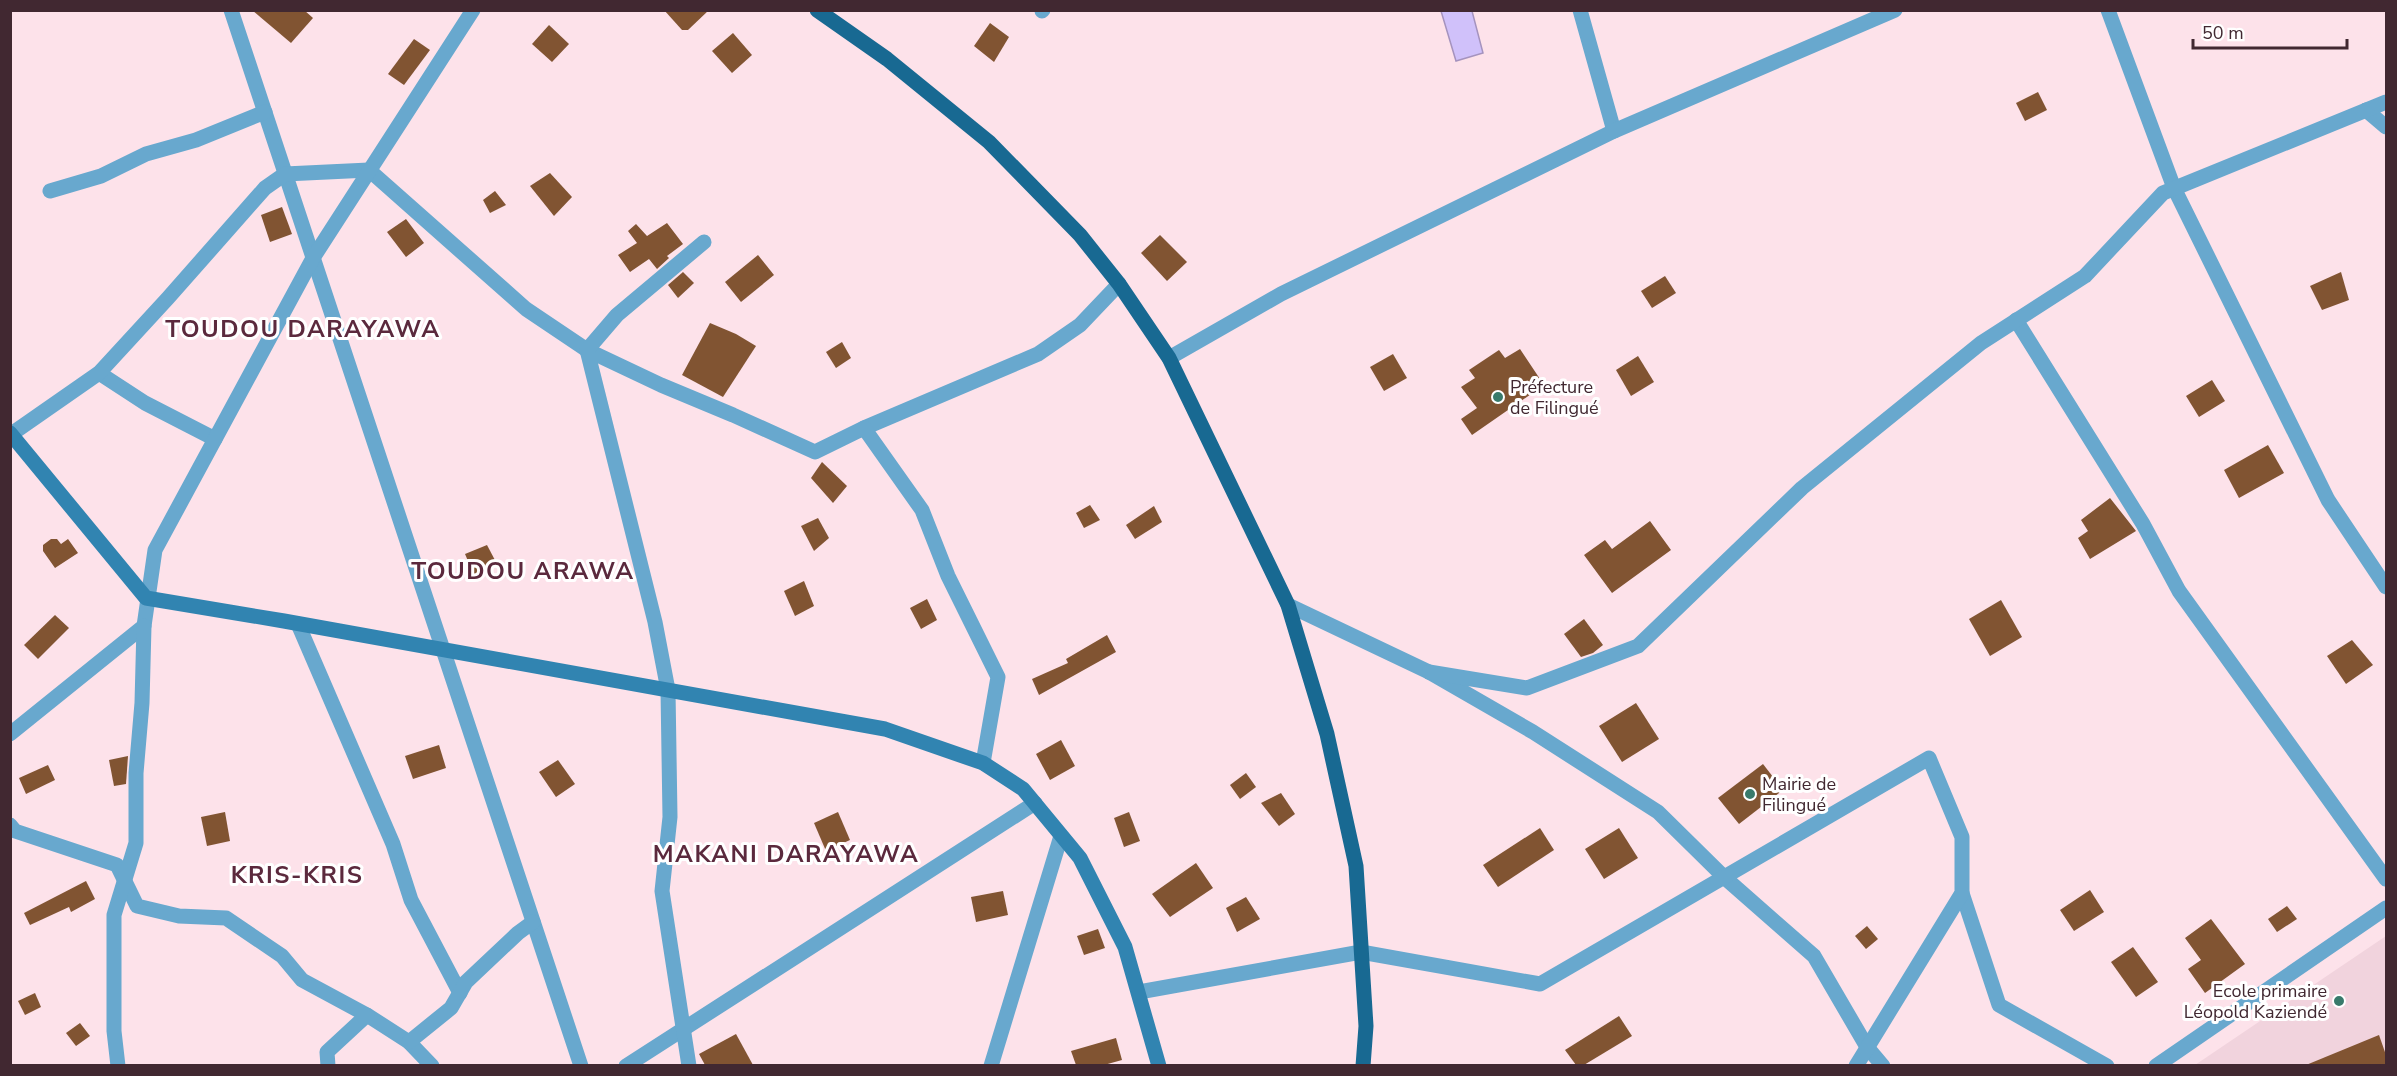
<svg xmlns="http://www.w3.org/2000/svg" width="2397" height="1076" viewBox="0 0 2397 1076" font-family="'Nunito Sans',sans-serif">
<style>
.built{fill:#f1d3dd}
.water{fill:#d0c1fa;stroke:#a593be;stroke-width:1.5}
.building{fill:#815432}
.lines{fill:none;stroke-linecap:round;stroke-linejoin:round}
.street{stroke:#68a8ce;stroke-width:15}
.secondary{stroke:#3184b1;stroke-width:15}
.primary{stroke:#186992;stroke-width:15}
.poi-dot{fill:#387a6b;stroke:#fff;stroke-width:2}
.labels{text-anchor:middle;stroke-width:6;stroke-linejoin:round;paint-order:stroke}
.poi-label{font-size:18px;fill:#412831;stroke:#fff;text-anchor:start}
.district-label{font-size:24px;font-weight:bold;letter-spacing:1.5px;fill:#5b293d;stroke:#fff}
</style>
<rect width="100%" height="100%" fill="#fde2ea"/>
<polygon class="built" points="2386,936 2386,1065 2195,1065"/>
<polygon class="water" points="1441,11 1472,11 1483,53 1456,61"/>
<g class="building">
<polygon points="252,10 304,10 313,18 291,43"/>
<polygon points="664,10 709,10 688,30 682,30"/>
<polygon points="990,23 1009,37 994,62 974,46"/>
<polygon points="549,25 569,44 552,62 532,44"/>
<polygon points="733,33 752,55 732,73 712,51"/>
<polygon points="414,39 430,50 404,85 388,74"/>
<polygon points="2038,92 2047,110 2025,121 2016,103"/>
<polygon points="550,173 572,197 554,216 530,186"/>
<polygon points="495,191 506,205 490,213 483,200"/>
<polygon points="282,207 292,234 270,242 261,215"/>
<polygon points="406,219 424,243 406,257 387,232"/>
<polygon points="667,223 683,244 667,256 669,258 657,269 649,259 630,272 618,255 637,243 628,231 636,224 647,236"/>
<polygon points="1160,235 1187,262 1167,281 1141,253"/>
<polygon points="758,255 774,275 741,302 725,282"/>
<polygon points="683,272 694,283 678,298 668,285"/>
<polygon points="2341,272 2349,300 2322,310 2310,286"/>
<polygon points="1665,276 1676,293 1652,308 1641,291"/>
<polygon points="710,323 736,334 756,346 723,397 682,375"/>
<polygon points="842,342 851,358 836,368 826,352"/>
<polygon points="1520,349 1544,385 1472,435 1461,419 1477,408 1461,387 1475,378 1469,370 1499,350 1505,358"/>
<polygon points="1393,354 1407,378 1384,391 1370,367"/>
<polygon points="1638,356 1654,382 1631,396 1616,370"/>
<polygon points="2212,380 2225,401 2199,417 2186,396"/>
<polygon points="2268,445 2284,473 2239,498 2224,470"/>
<polygon points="822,462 847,486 833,503 811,478"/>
<polygon points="2110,498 2136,531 2090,559 2078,538 2088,531 2081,520"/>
<polygon points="1090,505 1100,520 1084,528 1076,513"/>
<polygon points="1154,506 1162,522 1135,539 1126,525"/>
<polygon points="818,518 829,538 814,551 801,526"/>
<polygon points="1650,521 1671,550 1612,593 1584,555 1605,540 1612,549"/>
<polygon points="51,539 57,539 61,544 68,539 78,553 55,568 43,551 43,545"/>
<polygon points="487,545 497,564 474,575 465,554"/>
<polygon points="804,581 814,606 795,616 784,591"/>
<polygon points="927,599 937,620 921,629 910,608"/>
<polygon points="2001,600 2022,637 1990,656 1969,619"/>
<polygon points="55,615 69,628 38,659 24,645"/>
<polygon points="1584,619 1603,645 1593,653 1581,657 1564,634"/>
<polygon points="1107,635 1116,652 1039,695 1032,679 1068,663 1066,659"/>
<polygon points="2352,640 2373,665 2346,684 2327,656"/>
<polygon points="1636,703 1659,739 1622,762 1599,726"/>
<polygon points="1061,740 1075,766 1050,780 1036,754"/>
<polygon points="439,745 446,768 413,779 405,756"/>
<polygon points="128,756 126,784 114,786 109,760"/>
<polygon points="558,760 575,784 556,797 539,772"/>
<polygon points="1763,764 1783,790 1739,824 1718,798"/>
<polygon points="48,765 55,780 26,794 19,778"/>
<polygon points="1246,773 1256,787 1240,799 1230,785"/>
<polygon points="1281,793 1295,814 1279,826 1261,803"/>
<polygon points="225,812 230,841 207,846 201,817"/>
<polygon points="838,812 850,840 826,851 814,823"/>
<polygon points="1129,812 1140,841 1124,847 1114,818"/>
<polygon points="1540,828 1554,850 1498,887 1483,865"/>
<polygon points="1619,828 1638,858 1604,879 1585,849"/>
<polygon points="1196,863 1213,888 1170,917 1152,894"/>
<polygon points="86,881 95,899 71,912 69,907 30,925 24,913"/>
<polygon points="2090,890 2104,912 2074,931 2060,910"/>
<polygon points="1003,891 1008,915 976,922 971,897"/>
<polygon points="1246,897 1260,919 1237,932 1226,908"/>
<polygon points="2287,906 2297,919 2277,932 2268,919"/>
<polygon points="2211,919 2245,964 2205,993 2188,969 2201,960 2185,938"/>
<polygon points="1867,926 1878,939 1866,949 1855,936"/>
<polygon points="1098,929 1105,948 1084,955 1077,936"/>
<polygon points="2133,947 2158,982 2136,997 2111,962"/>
<polygon points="35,993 41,1007 25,1015 18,1001"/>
<polygon points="1619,1016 1632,1036 1584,1065 1576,1065 1565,1050"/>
<polygon points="80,1023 90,1036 76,1046 66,1033"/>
<polygon points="736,1034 753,1065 705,1065 699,1054"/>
<polygon points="2379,1035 2386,1055 2386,1065 2306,1065"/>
<polygon points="1116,1038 1122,1060 1104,1065 1076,1065 1071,1051"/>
</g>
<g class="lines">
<g class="street">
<polyline points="231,10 581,1066"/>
<polyline points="1580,10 1614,131"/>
<polyline points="2108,10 2174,188 2328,500 2386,587"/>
<polyline points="1042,11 1043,10"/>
<polyline points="2366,110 2386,127"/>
<polyline points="50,191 101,176 146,154 196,140 265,112"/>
<polyline points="2016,320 2143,524 2179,591 2386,879"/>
<polyline points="1169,358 1281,294 1614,131 1895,10"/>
<polyline points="99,373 145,403 215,439"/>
<polyline points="864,428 1038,354 1080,325 1119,284"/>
<polyline points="10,435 99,373 168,298 265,188 285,174 369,170 526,309 587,350 661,385 733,415 815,452 864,428 922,510 948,576 998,677 983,763"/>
<polyline points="1288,605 1429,672 1533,732 1658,812 1724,877 1814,956 1867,1047 1883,1066"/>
<polyline points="298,624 393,844 411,900 460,993"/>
<polyline points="1429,672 1527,688 1638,646 1802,488 1981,343 2085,276 2163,193 2386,102"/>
<polyline points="10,734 144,626 155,550 313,258 473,10"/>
<polyline points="10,825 15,831 117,865 137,906 179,916 226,918 282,956 302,980 367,1015 409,1042 432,1066"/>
<polyline points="1962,893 1999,1005 2107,1066"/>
<polyline points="1139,992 1361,952 1540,984 1929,758 1962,837 1962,893 1856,1066"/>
<polyline points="409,1042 451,1008 466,982 518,933 533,922"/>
<polyline points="118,1066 114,1031 114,915 136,843 136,773 142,703 144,626"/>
<polyline points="328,1066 327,1052 367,1015"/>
<polyline points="626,1066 1035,803"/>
<polyline points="689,1066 662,891 670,817 668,690 655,622 587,350 617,315 704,242"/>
<polyline points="991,1066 1061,836"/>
<polyline points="2156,1066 2386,908"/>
</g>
<polyline class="secondary" points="10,433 146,598 284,621 885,729 983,763 1023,789 1080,858 1125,947 1159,1066"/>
<polyline class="primary" points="817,10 887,59 989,142 1080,235 1119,284 1169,358 1288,605 1327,734 1356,866 1366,1026 1363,1066"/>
</g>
<g class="poi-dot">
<circle cx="1498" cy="397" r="6"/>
<circle cx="1750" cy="794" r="6"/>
<circle cx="2339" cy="1001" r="6"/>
</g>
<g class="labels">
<g class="poi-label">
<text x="1510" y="393">Préfecture<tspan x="1510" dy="21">de Filingué</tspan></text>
<text x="1762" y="790">Mairie de<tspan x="1762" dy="21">Filingué</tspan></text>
<text x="2327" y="997" text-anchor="end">Ecole primaire<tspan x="2327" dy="21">Léopold Kaziendé</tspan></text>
</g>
<g class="district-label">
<text x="303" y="337">TOUDOU DARAYAWA</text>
<text x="523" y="579">TOUDOU ARAWA</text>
<text x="786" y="862">MAKANI DARAYAWA</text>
<text x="297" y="883">KRIS-KRIS</text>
</g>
</g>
<rect width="2397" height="1076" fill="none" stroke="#412831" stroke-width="24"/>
<path d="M2193 39v9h154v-9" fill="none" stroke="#412831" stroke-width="3"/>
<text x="2202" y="39" font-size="18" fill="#412831" stroke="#ffffff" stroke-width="4.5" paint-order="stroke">50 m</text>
</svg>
